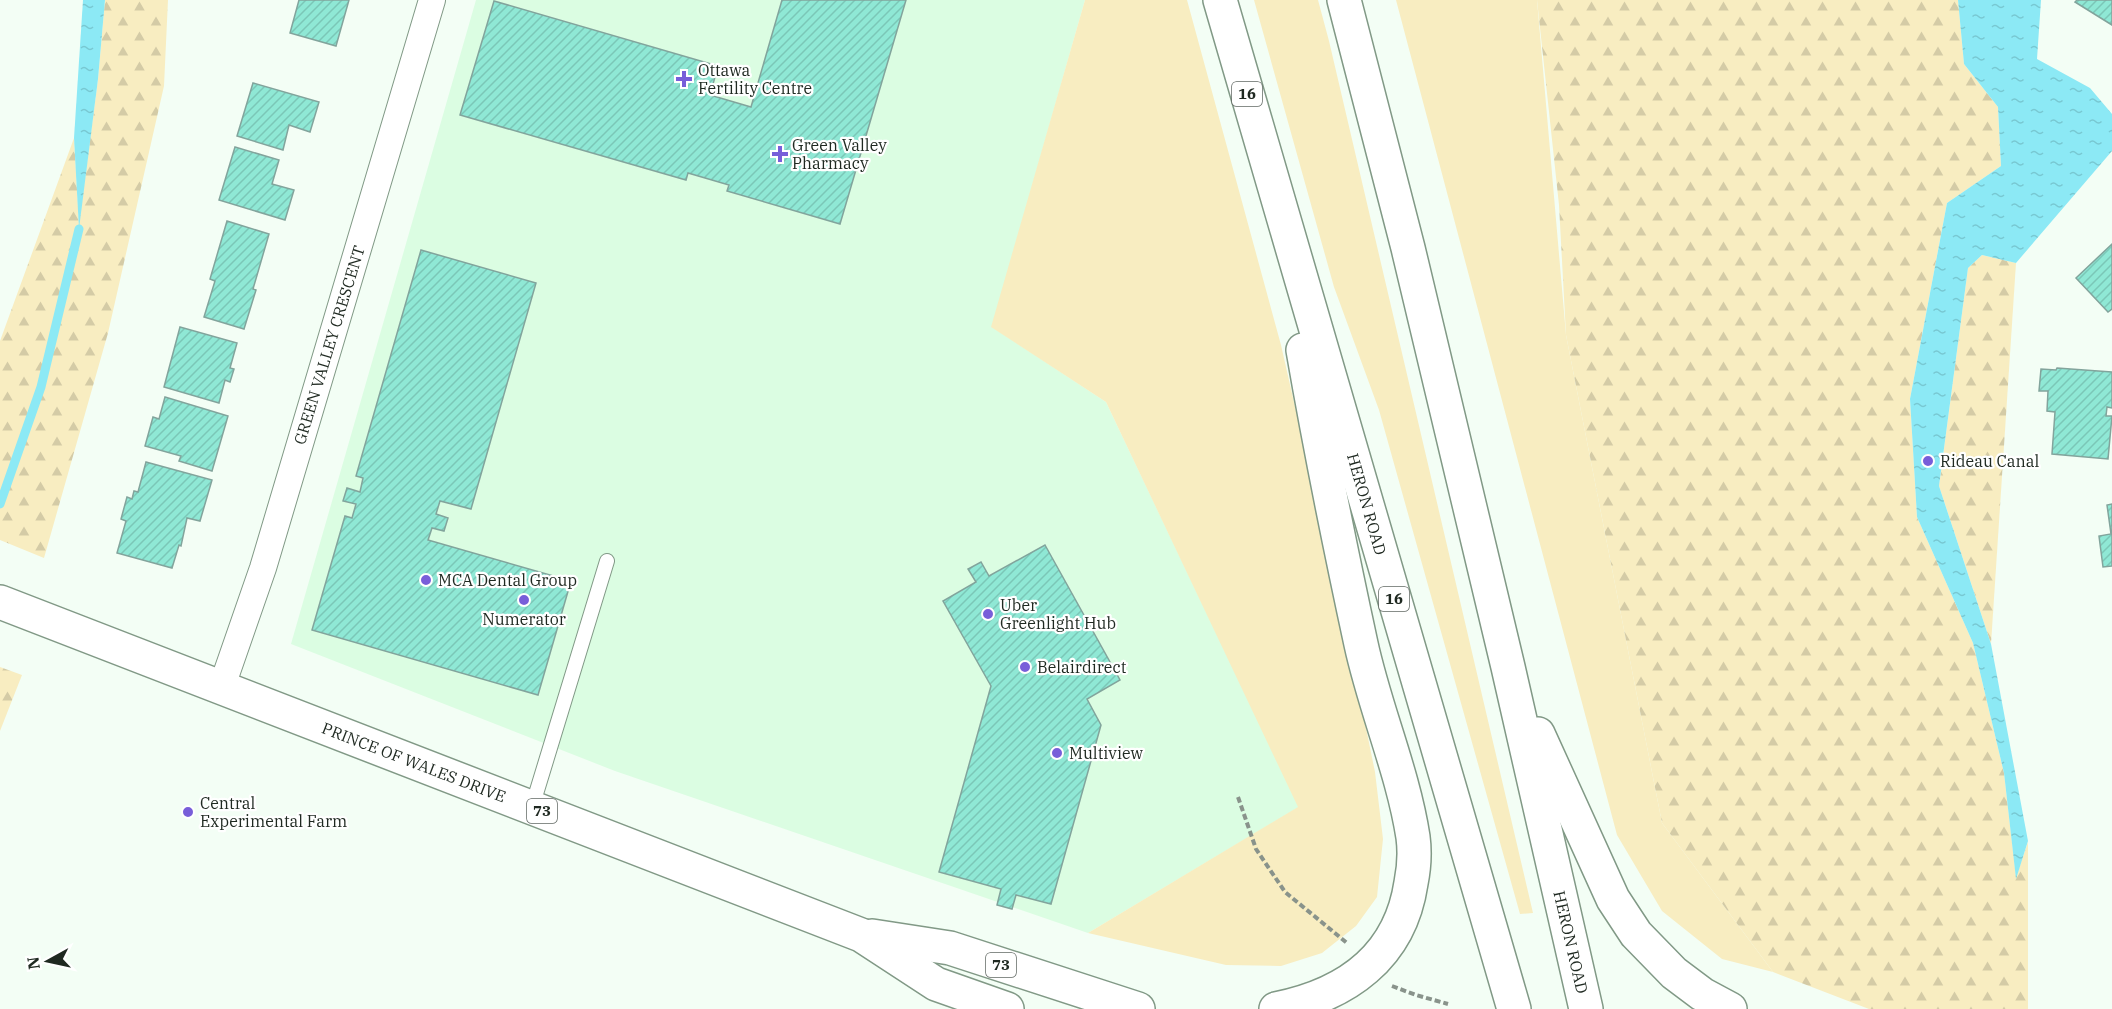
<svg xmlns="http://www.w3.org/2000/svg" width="2112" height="1009" viewBox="0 0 2112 1009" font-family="'IBM Plex Serif',serif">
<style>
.built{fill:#dbfde2}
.green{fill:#f8edc1}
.forest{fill:url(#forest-firs)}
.water{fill:url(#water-ripples)}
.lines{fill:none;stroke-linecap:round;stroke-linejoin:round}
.stream{stroke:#8ce9f5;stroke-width:9}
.building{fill:url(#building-hatch);stroke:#82a49c;stroke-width:1.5}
.lane-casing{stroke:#819986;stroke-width:16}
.street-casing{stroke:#819986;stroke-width:28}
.primary-casing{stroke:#819986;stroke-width:36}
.path{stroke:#89938b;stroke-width:4;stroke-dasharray:6 3;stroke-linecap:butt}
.lane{stroke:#fff;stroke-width:14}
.street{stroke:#fff;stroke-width:26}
.primary{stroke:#fff;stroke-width:33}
.poi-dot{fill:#785ed9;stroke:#fff;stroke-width:2}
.labels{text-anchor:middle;stroke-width:4.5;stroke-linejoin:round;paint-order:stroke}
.shield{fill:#fff;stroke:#626964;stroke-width:1.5}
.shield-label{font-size:15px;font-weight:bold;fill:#1f2921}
.poi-label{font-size:16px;fill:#1f2921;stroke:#fff;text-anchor:start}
.street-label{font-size:16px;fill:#1f2921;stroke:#fff}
</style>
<defs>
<pattern id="forest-firs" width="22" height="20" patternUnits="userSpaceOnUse" patternTransform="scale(1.5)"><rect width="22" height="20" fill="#f8edc1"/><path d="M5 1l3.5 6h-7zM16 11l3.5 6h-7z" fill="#d4cba6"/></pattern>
<pattern id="water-ripples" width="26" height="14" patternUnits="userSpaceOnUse" patternTransform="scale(1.5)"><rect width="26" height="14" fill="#8ce9f5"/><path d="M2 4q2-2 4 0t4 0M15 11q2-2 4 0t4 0" fill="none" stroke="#78c8d2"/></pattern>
<pattern id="building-hatch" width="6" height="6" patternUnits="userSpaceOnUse" patternTransform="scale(1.5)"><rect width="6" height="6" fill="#8fe8d5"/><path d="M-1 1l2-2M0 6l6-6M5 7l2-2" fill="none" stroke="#7bc7b7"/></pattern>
</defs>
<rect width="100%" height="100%" fill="#f3fef5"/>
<polygon class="built" points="476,0 1085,0 992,327 1106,402 1299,807 1088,933 615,771 291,644"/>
<g class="green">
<polygon points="1085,0 1187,0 1281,345 1349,645 1375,772 1383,839 1377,897 1356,926 1322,953 1281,966 1226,965 1088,933 1298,807 1106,402 991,327"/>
<polygon points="1254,0 1318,0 1329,41 1533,913 1520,914 1379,410 1334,287"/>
<polygon points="1396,0 1537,0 1566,335 1662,823 1773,972 1722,959 1662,911 1617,835"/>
</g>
<g class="forest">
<polygon points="105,0 168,0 164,86 108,333 44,558 0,540 0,341 74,138 79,224 98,79"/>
<polygon points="1537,0 1958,0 1964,64 1998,107 2001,166 1947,203 1910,399 1917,517 1973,643 2004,773 2016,877 2028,842 2028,1009 1869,1009 1773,972 1662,823 1566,335 1559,205"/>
<polygon points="1982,255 2016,263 1991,644 1939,486 1968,268"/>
<polygon points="0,667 22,675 0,731"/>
</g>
<g class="water">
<polygon points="83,0 105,0 98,79 79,229 74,138"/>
<polygon points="1958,0 2041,0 2037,59 2090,88 2112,114 2112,151 2016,263 1982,255 1968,268 1939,486 1991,644 2028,841 2016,879 2004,773 1973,643 1917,517 1910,399 1947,203 2001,166 1998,107 1964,64"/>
</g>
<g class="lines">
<polyline class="stream" points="0,504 41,387 79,229"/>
</g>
<g class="building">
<polygon points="299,0 349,0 336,46 290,33"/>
<polygon points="782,0 906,0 840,224 727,191 729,185 688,173 686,180 460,115 494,1 718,66 710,95 751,107"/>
<polygon points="2077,0 2112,0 2112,25 2075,2"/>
<polygon points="253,83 319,102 310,132 289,125 283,150 237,136"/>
<polygon points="235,147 279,160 272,184 294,190 285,220 219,200"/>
<polygon points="227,221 269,234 253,289 256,290 244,329 204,317 215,281 210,279"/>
<polygon points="2112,244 2112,309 2108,312 2076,278"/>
<polygon points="421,250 536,283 471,509 440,501 436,514 448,518 444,531 432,528 428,540 571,581 538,695 312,630 345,516 352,518 356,504 343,501 347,488 360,492 363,478 356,476"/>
<polygon points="180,327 237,343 230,368 234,369 230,382 225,380 219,403 164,387"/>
<polygon points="2057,368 2112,372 2112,408 2107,407 2106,416 2112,416 2108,459 2052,454 2055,412 2047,411 2048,391 2039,391 2041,369 2056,370"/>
<polygon points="165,397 228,416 212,471 179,461 181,456 145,446 153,417 159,419"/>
<polygon points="146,462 212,480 200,521 187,518 181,546 179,545 172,568 117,553 126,521 121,519 127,497 132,499 134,491 138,492"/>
<polygon points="2112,504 2112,566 2103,567 2099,536 2111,534 2107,505"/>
<polygon points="1045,545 1120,680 1087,699 1101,725 1051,904 1016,895 1012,909 997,905 1001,889 939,872 991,686 943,601 976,582 968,569 981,562 989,576"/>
</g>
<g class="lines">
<g class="lane-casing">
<polyline id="lane" points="532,807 607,561"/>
</g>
<g class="street-casing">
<polyline id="street" points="221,689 263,568 432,0"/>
</g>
<g class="primary-casing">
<g id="primary">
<polyline points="1220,0 1514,1009"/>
<polyline points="1344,0 1408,248 1508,667 1586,1009"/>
<polyline points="0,602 861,935 936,984 1007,1009"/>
<polyline points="1538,734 1613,899 1636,934 1674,973 1702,994 1730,1009"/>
<polyline points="872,936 950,948 1138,1009"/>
<path d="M 1276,1009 C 1346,995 1400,957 1411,883 C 1414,868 1415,852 1413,837 C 1403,772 1375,709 1361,644 C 1340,547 1320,448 1303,350"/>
</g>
</g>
<g class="path">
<polyline points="1238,797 1256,849 1285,892 1347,943"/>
<polyline points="1392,986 1416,995 1448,1004"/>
</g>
<use href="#lane" class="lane"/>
<use href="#street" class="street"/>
<use href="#primary" class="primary"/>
</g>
<g class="poi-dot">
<path d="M681 70h6v6h6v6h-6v6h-6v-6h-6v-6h6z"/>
<path d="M777 145h6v6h6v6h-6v6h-6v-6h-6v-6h6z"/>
<circle cx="1928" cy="461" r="6"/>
<circle cx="426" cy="580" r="6"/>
<circle cx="524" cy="600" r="6"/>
<circle cx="988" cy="614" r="6"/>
<circle cx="1025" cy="667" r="6"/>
<circle cx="1057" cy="753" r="6"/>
<circle cx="188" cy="812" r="6"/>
</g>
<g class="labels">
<g class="shield">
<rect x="1232" y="82" width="30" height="24" rx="4.5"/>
<rect x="1379" y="587" width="30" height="24" rx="4.5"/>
<rect x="527" y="799" width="30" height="24" rx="4.5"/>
<rect x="986" y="953" width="30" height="24" rx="4.5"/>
</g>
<g class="shield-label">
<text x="1247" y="99">16</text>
<text x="1394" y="604">16</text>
<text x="542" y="816">73</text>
<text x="1001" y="970">73</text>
</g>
<g class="poi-label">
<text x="698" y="76">Ottawa<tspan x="698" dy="18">Fertility Centre</tspan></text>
<text x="792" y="151">Green Valley<tspan x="792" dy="18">Pharmacy</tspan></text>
<text x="1940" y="467">Rideau Canal</text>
<text x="438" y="586">MCA Dental Group</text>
<text x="1000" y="611">Uber<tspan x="1000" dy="18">Greenlight Hub</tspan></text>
<text x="524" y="625" text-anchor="middle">Numerator</text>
<text x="1037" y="673">Belairdirect</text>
<text x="1069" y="759">Multiview</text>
<text x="200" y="809">Central<tspan x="200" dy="18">Experimental Farm</tspan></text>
</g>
<g class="street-label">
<text transform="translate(329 345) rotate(-73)" y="6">GREEN VALLEY CRESCENT</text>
<text transform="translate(1367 504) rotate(74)" y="6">HERON ROAD</text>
<text transform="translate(414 762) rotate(21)" y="6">PRINCE OF WALES DRIVE</text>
<text transform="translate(1571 942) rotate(77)" y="6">HERON ROAD</text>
</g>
</g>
<g transform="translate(48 961) rotate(262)" stroke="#ffffff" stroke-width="4.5" paint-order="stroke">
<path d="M0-4.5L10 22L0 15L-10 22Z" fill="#1f2921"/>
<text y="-9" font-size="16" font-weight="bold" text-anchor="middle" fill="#1f2921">N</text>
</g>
</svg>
